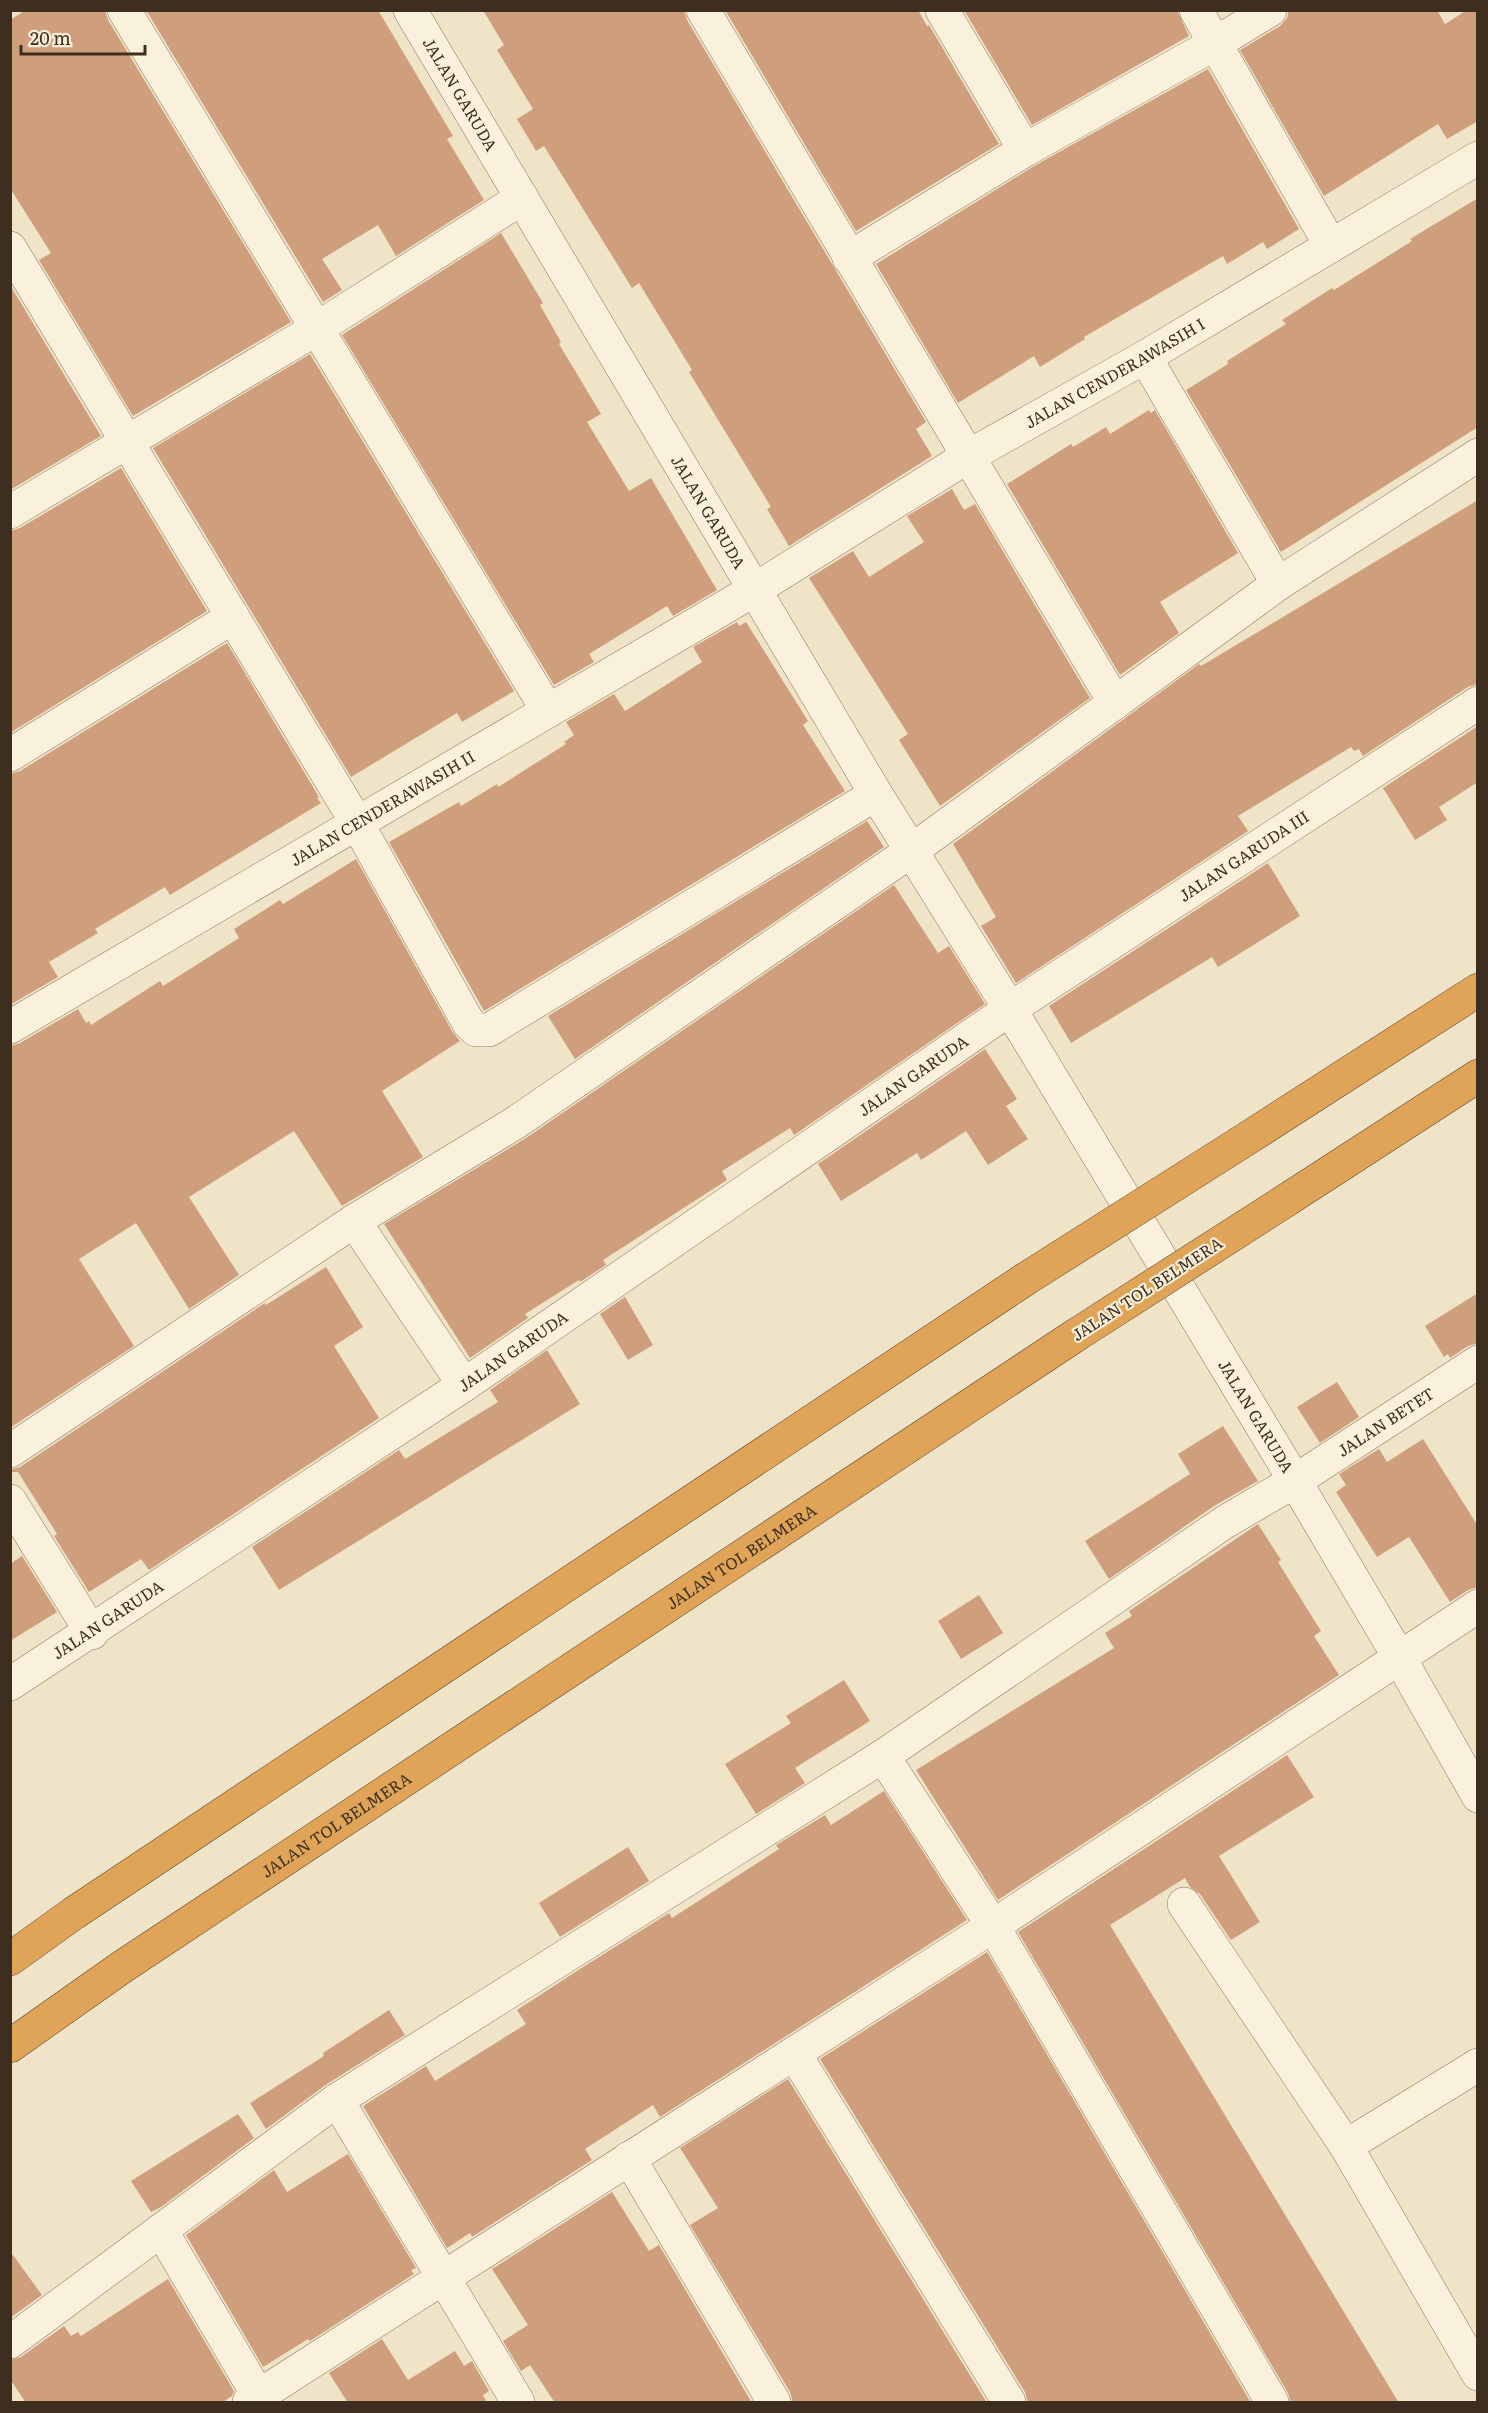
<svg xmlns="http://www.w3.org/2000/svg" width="1488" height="2413" viewBox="0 0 1488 2413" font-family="Literata,serif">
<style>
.building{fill:#cf9f7d}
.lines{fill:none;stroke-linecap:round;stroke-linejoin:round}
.minor-casing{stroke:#8d765c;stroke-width:34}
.highway-casing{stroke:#5b4430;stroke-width:34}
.minor{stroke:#faf1dc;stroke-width:33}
.highway{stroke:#e0a458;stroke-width:33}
.highway-bridge-casing{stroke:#5b4430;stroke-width:34;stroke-linecap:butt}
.highway-bridge{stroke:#e0a458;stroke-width:33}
.labels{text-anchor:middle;stroke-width:4.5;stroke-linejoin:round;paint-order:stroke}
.street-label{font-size:16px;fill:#3d2e20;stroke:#f7eed8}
</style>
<rect width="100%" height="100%" fill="#f0e4c8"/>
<g class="building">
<polygon points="26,10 105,10 108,20 291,322 133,416 39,260 51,253 10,188 10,20"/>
<polygon points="146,10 378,10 453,136 447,139 484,200 396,256 378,225 322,259 342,290 323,302"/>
<polygon points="483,10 684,10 687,20 926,422 916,429 932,456 789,546 767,509 771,507 689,372 692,370 639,283 632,288 544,146 536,151 517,119 533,109 497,50 504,45"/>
<polygon points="725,10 918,10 927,26 929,25 999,144 856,231"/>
<polygon points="964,10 1177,10 1189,36 1032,125"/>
<polygon points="1289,10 1437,10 1445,24 1467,10 1478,10 1478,121 1447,139 1438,124 1324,196 1240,50 1280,26 1287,18"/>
<polygon points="1208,69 1299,229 1267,249 1263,242 1227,264 1223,256 1084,337 1085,339 1040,367 1034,356 958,403 876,264 1034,166"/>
<polygon points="1478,198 1478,427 1281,552 1186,390 1228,364 1227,361 1286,324 1282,320 1332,288 1334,290 1412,241 1410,239"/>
<polygon points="501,233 543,303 540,305 561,342 559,344 601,414 587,422 629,491 651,478 717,590 673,616 667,606 589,654 594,662 554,685 342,335"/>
<polygon points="10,285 101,436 10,490"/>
<polygon points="310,354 514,691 462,722 457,713 351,777 153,448"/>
<polygon points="1149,410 1151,413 1155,410 1238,553 1160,602 1179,633 1120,675 1007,484 1071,444 1073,447 1106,427 1110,434"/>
<polygon points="121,468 207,611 10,733 10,531 20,528"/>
<polygon points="952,489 964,510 975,504 1090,698 940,806 899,740 908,734 809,578 853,551 869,577 924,542 907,516"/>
<polygon points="1478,500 1478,684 1468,687 1363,756 1359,749 1354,751 1351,747 1238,816 1248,831 1016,983 981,926 996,917 953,844 1199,664 1201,666"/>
<polygon points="737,622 739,626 746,622 808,721 803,725 845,791 484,1011 389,842 459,802 461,806 497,784 498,787 566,744 564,742 574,735 566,722 614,694 625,711 702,662 693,647"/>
<polygon points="227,643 319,797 317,798 321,803 170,895 165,887 95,929 98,933 49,962 58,977 10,1005 10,774 20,771"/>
<polygon points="1478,726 1478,782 1439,807 1447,820 1415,840 1383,788"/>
<polygon points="867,821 884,847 575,1059 548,1016"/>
<polygon points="356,859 452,1031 460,1041 382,1091 423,1157 342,1206 294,1131 189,1197 239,1275 189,1309 136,1223 79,1259 134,1346 10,1428 10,1046 20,1043 78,1009 86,1023 89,1021 91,1025 160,981 163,986 239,938 234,929 280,900 283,904"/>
<polygon points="1268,863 1300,916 1218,967 1212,957 1071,1043 1049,1006"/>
<polygon points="894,885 938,953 949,946 985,1004 794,1135 790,1128 722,1171 727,1180 603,1260 606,1265 580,1282 579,1280 525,1314 528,1318 470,1358 384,1224 526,1138"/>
<polygon points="985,1049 1017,1099 1006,1106 1028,1139 988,1165 966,1131 921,1160 917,1153 841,1201 818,1164"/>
<polygon points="326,1267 363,1327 334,1346 379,1418 149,1570 141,1559 89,1592 54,1536 57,1534 18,1472 10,1472 10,1470 20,1467 265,1303 266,1305"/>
<polygon points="1478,1293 1478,1343 1468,1346 1450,1358 1448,1354 1444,1357 1425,1326"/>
<polygon points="625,1297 653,1345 628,1360 600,1314"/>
<polygon points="547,1350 580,1404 279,1590 252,1547 399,1450 405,1459 498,1402 490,1390"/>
<polygon points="1337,1382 1359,1417 1320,1443 1297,1407"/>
<polygon points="1223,1426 1258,1481 1214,1506 1109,1579 1085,1541 1190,1474 1178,1454"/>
<polygon points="1423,1439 1478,1526 1478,1587 1468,1590 1450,1602 1409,1537 1377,1557 1336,1492 1346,1485 1339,1474 1379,1449 1387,1462"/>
<polygon points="1258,1524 1281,1560 1278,1562 1321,1631 1314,1636 1339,1675 998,1900 916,1770 1114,1648 1105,1633 1132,1616 1129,1611"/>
<polygon points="22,1556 57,1612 10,1641 10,1564"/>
<polygon points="979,1595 1003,1633 961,1659 938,1621"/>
<polygon points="844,1680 870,1721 795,1768 805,1783 756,1814 725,1764 791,1723 786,1716"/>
<polygon points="1287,1755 1314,1797 1219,1856 1260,1922 1231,1940 1200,1894 1190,1887 1185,1878 1110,1925 1399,2403 1291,2403 1288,2393 1018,1932"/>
<polygon points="884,1791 967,1920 660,2117 653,2105 585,2149 592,2160 472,2237 470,2233 447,2248 363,2106 426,2066 435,2081 526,2024 517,2010 580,1969 669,1913 672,1918 779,1849 776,1845 825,1815 831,1825"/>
<polygon points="628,1847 649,1881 560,1937 539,1903"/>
<polygon points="987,1952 1251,2403 1028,2403 1025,2392 820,2059"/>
<polygon points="389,2010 405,2035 327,2084 266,2129 250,2103 324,2056 323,2053"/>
<polygon points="788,2079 987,2403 793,2403 790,2392 690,2225 718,2208 680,2148"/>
<polygon points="238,2114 254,2138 161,2207 151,2212 131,2181"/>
<polygon points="348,2154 416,2268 411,2270 414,2274 310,2341 308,2339 263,2367 186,2235 274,2170 287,2192"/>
<polygon points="612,2192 649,2251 659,2245 752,2403 555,2403 530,2365 521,2371 503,2341 528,2325 492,2269"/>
<polygon points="10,2251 42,2295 10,2318"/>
<polygon points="168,2279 234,2391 232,2396 222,2403 26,2403 10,2379 10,2360 21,2357 64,2326 71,2336 78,2332 81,2336"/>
<polygon points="382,2339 408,2380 455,2351 464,2366 472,2361 489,2391 483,2395 487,2403 348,2403 329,2373"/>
</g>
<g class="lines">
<g class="minor-casing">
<g id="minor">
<polyline points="124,10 548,711"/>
<path id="s1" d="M 410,10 L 876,794 L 1010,1009 L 1295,1481 L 1399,1657 L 1478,1796"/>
<polyline points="703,10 1115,703"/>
<polyline points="942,10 1025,150"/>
<polyline points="1196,10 1331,246"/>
<polyline points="10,248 357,823 468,1022 476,1030 489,1030 876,794"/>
<polyline points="849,258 1025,150 1216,43 1270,10"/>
<polyline points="1145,357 1278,584"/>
<polyline points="10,512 316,329 522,198"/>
<polyline points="10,755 233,617"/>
<path id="s2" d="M 10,1027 L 754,590 L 967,457 L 1145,357 L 1478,158"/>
<polyline points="354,1221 515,1123 911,851 1278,584 1478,455"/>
<polyline points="10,1451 354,1221 464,1385"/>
<polyline points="10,1501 92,1633"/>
<path id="s3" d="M 10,1684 L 464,1385 L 1010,1009 L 1478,703"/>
<polyline points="883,1756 993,1926 1272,2402"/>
<polyline points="1184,1904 1346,2146"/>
<polyline points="794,2053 1009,2402"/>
<polyline points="1478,2065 1346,2146 1478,2374"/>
<polyline points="337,2100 518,2402"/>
<polyline points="629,2158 774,2402"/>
<polyline points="161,2230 262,2402"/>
<path id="s4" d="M 10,2342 L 337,2100 L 883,1756 L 1225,1522 L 1295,1481 L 1478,1362"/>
<polyline points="249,2402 993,1926 1478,1606"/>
</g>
</g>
<g class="highway-casing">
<g id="highway">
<polyline points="1240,1143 1478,990"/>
<polyline points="1285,1201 1478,1076"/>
<polyline points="10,1959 74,1913 1024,1280"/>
<path id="s5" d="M 10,2046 L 122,1967 L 1076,1335"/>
</g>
</g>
<use href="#minor" class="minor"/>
<use href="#highway" class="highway"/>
<g class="highway-bridge-casing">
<g id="highway-bridge">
<polyline points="1024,1280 1240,1143"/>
<polyline points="1076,1335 1285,1201"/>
</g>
</g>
<use href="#highway-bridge" class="highway-bridge"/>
</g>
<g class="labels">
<g class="street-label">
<text dy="6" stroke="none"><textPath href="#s1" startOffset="98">JALAN GARUDA</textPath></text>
<text dy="6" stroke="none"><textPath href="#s2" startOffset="1284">JALAN CENDERAWASIH I</textPath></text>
<text dy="6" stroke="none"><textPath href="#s1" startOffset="584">JALAN GARUDA</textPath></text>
<text dy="6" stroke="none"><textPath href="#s2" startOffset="432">JALAN CENDERAWASIH II</textPath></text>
<text dy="6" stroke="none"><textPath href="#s3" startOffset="1486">JALAN GARUDA III</textPath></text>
<text dy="6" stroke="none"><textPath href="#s3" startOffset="1089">JALAN GARUDA</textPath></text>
<text transform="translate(1147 1289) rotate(-33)" y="6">JALAN TOL BELMERA</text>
<text dy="6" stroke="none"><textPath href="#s3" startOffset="603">JALAN GARUDA</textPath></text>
<text dy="6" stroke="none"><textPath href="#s1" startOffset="1641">JALAN GARUDA</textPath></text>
<text dy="6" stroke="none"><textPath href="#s4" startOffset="1656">JALAN BETET</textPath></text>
<text dy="6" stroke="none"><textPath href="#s5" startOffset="880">JALAN TOL BELMERA</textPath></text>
<text dy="6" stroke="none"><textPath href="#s3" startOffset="117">JALAN GARUDA</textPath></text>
<text dy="6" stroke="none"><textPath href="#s5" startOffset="394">JALAN TOL BELMERA</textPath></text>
</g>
</g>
<rect width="1488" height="2413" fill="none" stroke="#3d2e20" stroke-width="24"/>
<path d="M21 45v9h124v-9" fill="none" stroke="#3d2e20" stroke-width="3"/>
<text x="30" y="45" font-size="18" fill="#3d2e20" stroke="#f7eed8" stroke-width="4.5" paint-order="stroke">20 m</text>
</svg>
